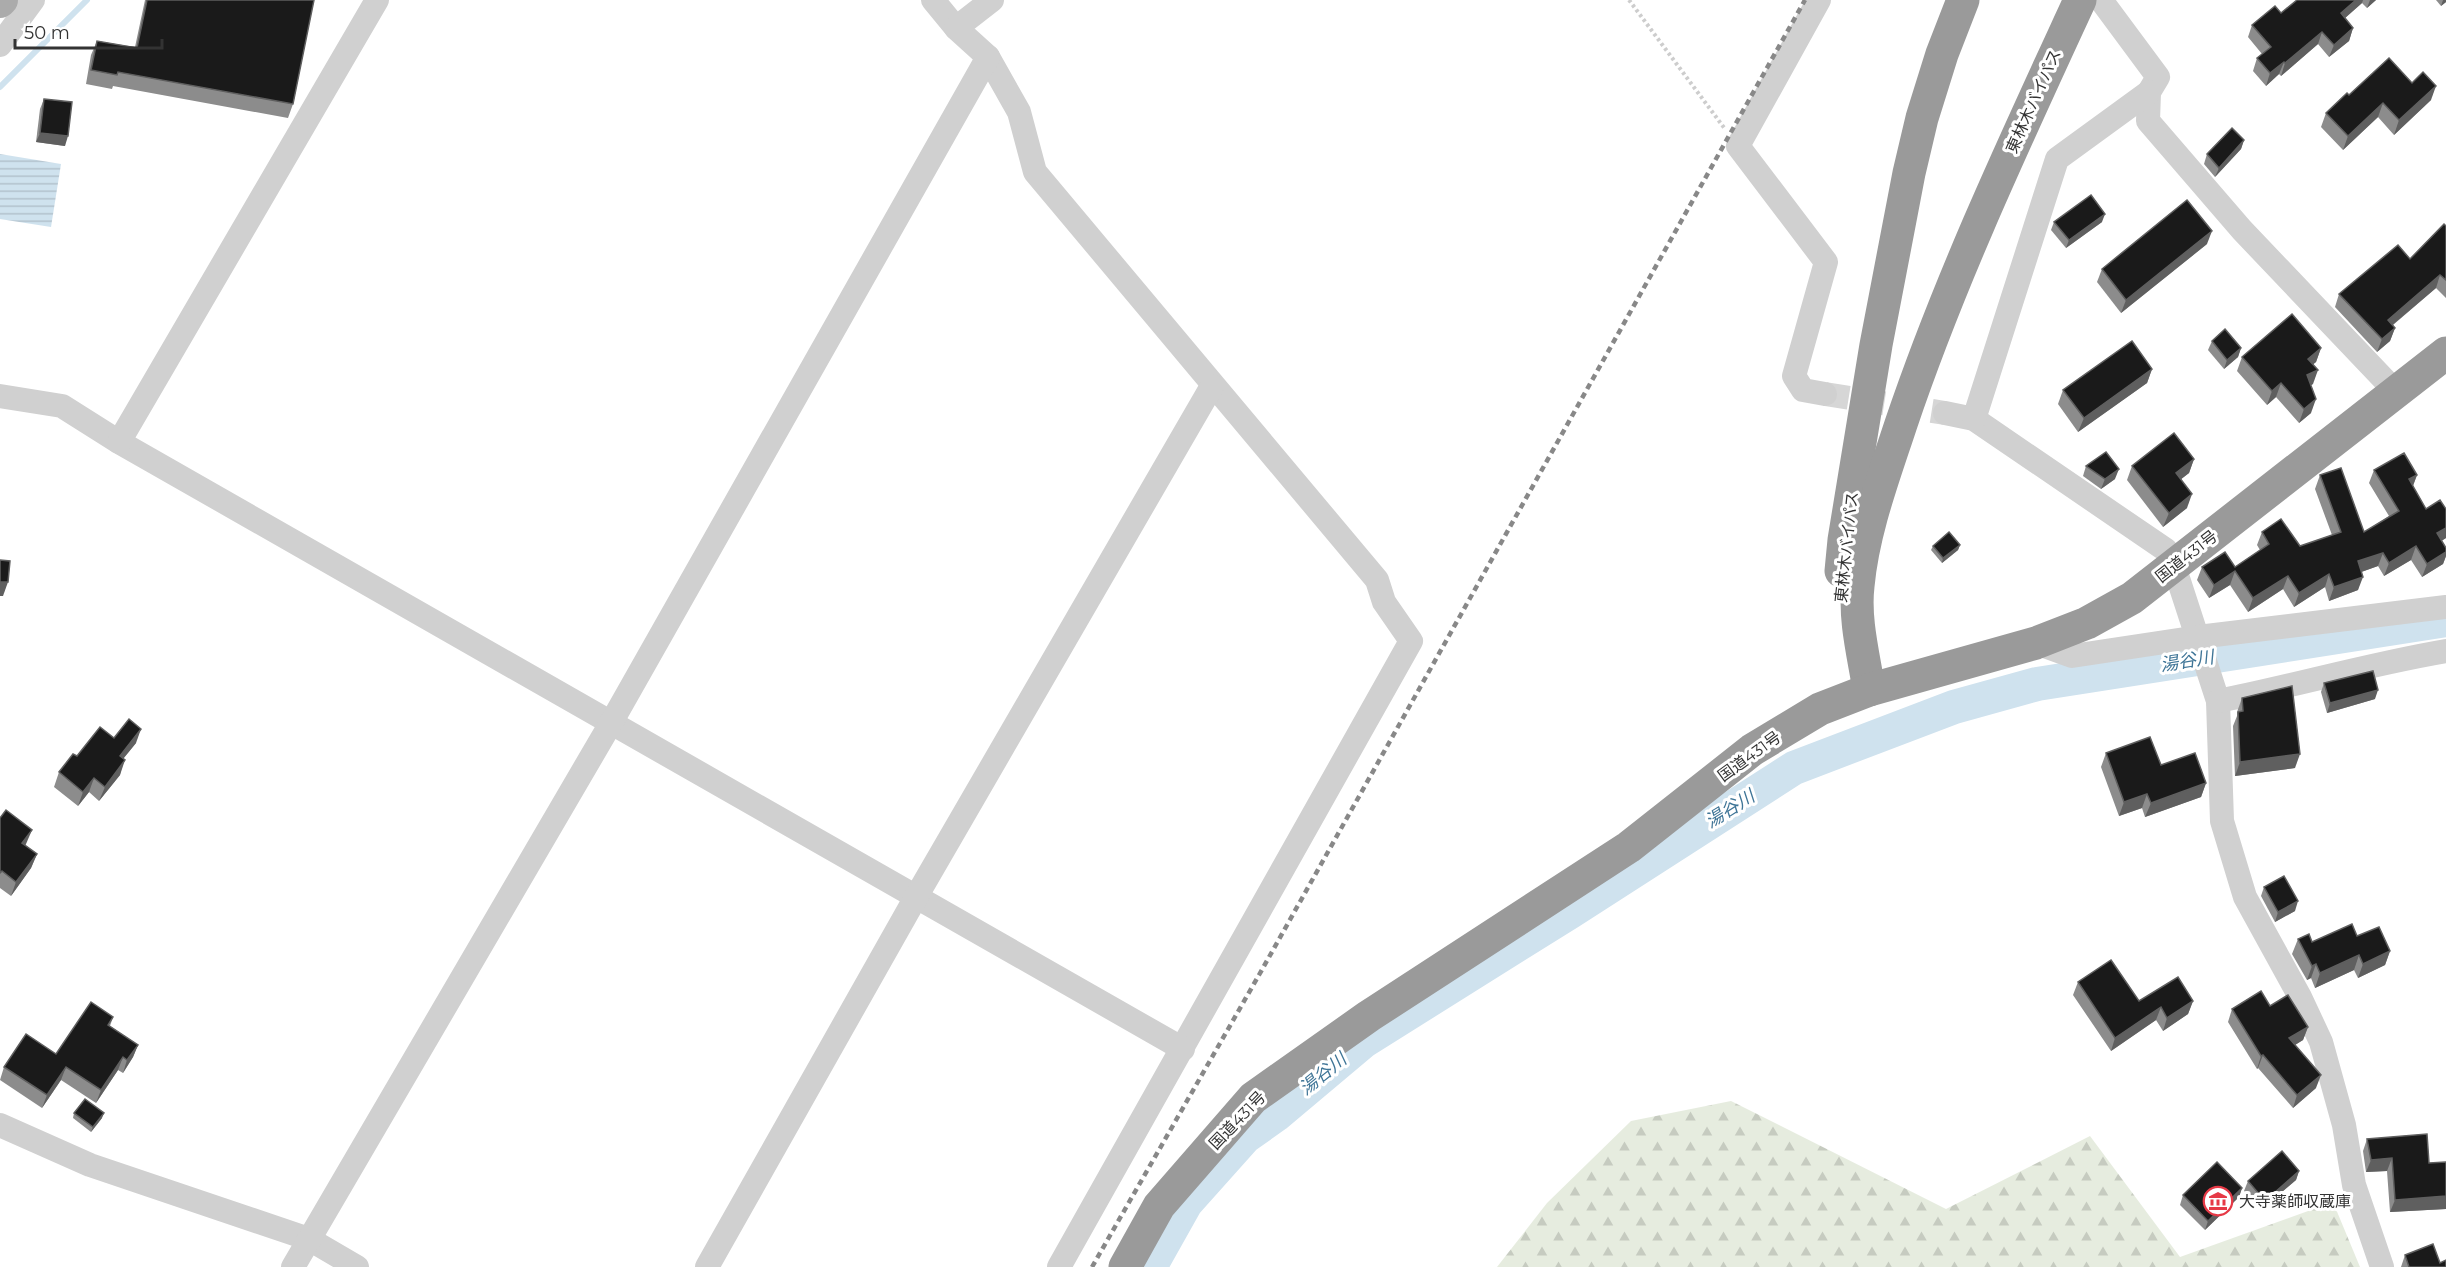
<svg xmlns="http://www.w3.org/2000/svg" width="2446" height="1267" viewBox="0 0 2446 1267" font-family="Montserrat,'Noto Sans JP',sans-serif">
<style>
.forest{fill:url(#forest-firs)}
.water{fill:url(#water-rules)}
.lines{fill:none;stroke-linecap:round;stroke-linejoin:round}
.stream{stroke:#cfe2ee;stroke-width:6}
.river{stroke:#cfe2ee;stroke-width:34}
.minor-tunnel{stroke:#d6d6d6;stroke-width:24;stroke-dasharray:24 12;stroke-linecap:butt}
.path{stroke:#cdcdcd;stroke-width:4;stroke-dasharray:3 3;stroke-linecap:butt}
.minor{stroke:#d0d0d0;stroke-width:24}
.major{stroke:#ababab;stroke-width:32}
.highway{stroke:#9a9a9a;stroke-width:33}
.rail{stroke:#888;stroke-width:4.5;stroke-dasharray:6 4.5;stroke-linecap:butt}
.wall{fill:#8c8c8c}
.shaded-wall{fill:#5f5f5f}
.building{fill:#1a1a1a;stroke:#5f5f5f;stroke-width:1.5}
.labels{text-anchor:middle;stroke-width:6;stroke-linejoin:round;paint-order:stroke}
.street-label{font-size:16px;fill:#333;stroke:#fff}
.poi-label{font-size:16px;fill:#333;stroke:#fff;text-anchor:start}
.water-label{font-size:18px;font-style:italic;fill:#3f7597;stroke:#fff}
</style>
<defs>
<pattern id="forest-firs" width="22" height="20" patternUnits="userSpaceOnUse" patternTransform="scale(1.5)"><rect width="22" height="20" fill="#e6ecdf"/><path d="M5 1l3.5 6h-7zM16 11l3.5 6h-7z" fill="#c6cbc0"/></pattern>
<pattern id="water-rules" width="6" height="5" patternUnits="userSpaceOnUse" patternTransform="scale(1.5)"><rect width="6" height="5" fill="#cfe2ee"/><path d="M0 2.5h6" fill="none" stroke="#b2c2cd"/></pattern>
</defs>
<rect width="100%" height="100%" fill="#fff"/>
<polygon class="forest" points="1731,1101 1946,1209 2090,1136 2180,1257 2333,1202 2360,1267 1497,1267 1547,1203 1631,1121"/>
<polygon class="water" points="0,154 61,164 51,227 0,219"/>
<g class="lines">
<polyline class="stream" points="0,87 87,0"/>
<polyline class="river" points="1150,1267 1186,1203 1245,1137 1276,1115 1364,1041 1570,912 1794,768 1954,707 2037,684 2446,620"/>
<polyline class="minor-tunnel" points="1825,394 1945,413"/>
<polyline class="path" points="1629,0 1725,129"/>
<g class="minor">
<polyline points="933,0 956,28 988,57 1019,112 1035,172 1377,580 1384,602 1411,641 1059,1267"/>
<polyline points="1819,0 1738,146 1826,262 1794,376 1803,390 1825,394"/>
<polyline points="2101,0 2158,77 2149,92 2148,121 2242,230 2397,393"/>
<polyline points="956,28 992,0"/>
<polyline points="0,45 33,0"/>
<polyline points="0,396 62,406 119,442 1183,1049"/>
<polyline points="1945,413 1974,419 2166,550 2174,566 2218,701 2222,821 2245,897 2300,997 2321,1042 2344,1125 2354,1185 2382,1267"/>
<polyline points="1974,419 2057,159 2149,92"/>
<polyline points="119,442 377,0"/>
<polyline points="2036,643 2072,656 2198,637 2446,607"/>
<path d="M 2218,701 C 2294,686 2369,664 2446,651"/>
<polyline points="0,1125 90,1165 309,1239 357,1267"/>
<polyline points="293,1267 611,723 988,57"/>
<polyline points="707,1267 916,897 1212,386"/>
</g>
<polyline class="major" points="0,2 2,0"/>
<g class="highway">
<polyline points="1841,571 1844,540 1876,345 1909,173 1922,118 1942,54 1963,0"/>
<path d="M 1869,690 C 1864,657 1854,620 1858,586 C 1863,531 1884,476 1901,424 C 1950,279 2016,139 2080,0"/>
<polyline points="1125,1267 1159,1206 1253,1098 1369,1016 1629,847 1752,750 1820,709 1869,690 2036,643 2087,623 2132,598 2446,353"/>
</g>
<polyline class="rail" points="1092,1267 1259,975 1805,0"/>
</g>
<g class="wall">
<polygon points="145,0 314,0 293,104 288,118 113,86 112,89 86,84 91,55 97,41 135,47"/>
<polygon points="2297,0 2376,0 2367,8 2362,3 2345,18 2353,28 2349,41 2329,57 2318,44 2281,76 2279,74 2266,86 2253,71 2257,58 2262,54 2248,37 2252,25 2281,13"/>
<polygon points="2436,0 2446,0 2446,2 2441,6"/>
<polygon points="2412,83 2431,100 2394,135 2378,117 2343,150 2321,127 2326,113 2349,95"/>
<polygon points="44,99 65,146 36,142 40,109"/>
<polygon points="2244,140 2241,149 2215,177 2204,164 2207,154"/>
<polygon points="2054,222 2102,222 2066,248 2051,230"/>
<polygon points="2446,226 2446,298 2436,288 2393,325 2395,328 2390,341 2377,352 2335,307 2339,294 2410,259"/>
<polygon points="2207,244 2121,313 2097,282 2102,269"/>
<polygon points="2212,341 2241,348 2238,357 2224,369 2208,350"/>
<polygon points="2321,348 2316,362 2313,364 2313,384 2311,385 2311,413 2299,423 2276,397 2267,405 2237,371 2242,357"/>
<polygon points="2152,369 2147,383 2078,432 2058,404 2063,390"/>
<polygon points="2194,459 2189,473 2181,479 2187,508 2163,527 2127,480 2132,466"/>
<polygon points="2086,466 2115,479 2101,489 2083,476"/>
<polygon points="2374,470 2417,475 2413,486 2426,509 2446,509 2446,538 2441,541 2446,548 2446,556 2443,564 2422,577 2411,560 2384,576 2378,566 2361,572 2358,590 2329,601 2325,587 2294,607 2283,589 2248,612 2230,585 2209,598 2197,580 2202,567 2235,567 2260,550 2257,545 2262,532 2300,546 2332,535 2315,489 2320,475 2364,532 2389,516 2369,483"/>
<polygon points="1960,545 1958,550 1942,563 1931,550 1933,546"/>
<polygon points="2324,683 2375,699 2327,713 2321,692"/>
<polygon points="2242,698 2295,768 2235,776 2233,726 2237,716 2237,712"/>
<polygon points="114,738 136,743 123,759 120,775 99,801 89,792 78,806 54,787 59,772 77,756"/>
<polygon points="2106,753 2161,765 2206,783 2201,797 2145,817 2142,808 2119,816 2101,767"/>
<polygon points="0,818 26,844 25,845 37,854 31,868 11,896 0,888"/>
<polygon points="2264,887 2295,911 2275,922 2261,896"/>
<polygon points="2298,939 2312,942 2390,951 2385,965 2358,978 2354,970 2315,988 2311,978 2307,980 2292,954"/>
<polygon points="2078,982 2139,1001 2193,1001 2188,1014 2163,1031 2156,1020 2111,1051 2073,995"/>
<polygon points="2270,1006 2308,1027 2303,1040 2295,1045 2316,1088 2293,1108 2258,1068 2257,1069 2228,1022 2232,1009"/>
<polygon points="113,1017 110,1026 138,1045 133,1057 123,1073 118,1070 96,1103 61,1080 42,1108 0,1080 4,1067 56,1054"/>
<polygon points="74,1113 102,1118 91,1132 73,1118"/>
<polygon points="2367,1139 2429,1163 2446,1162 2446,1209 2390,1212 2387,1171 2366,1172 2363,1151"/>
<polygon points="2299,1171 2296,1180 2261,1210 2244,1191 2248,1181"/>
<polygon points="2242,1188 2239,1197 2205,1230 2180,1205 2183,1195"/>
<polygon points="2405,1255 2440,1263 2446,1267 2401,1267"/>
</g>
<g class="shaded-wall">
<polygon points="2356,0 2363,0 2362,3 2336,26 2341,13"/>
<polygon points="2370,0 2376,0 2367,8"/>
<polygon points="2443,0 2446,0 2446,2 2441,6"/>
<polygon points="2353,28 2349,41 2329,57 2334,45"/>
<polygon points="2322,32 2318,44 2281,76 2285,63"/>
<polygon points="2284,62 2279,74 2266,86 2270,73"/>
<polygon points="2436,86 2431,100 2394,135 2399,120"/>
<polygon points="2383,103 2378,117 2343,150 2348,136"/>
<polygon points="40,133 68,136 65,146 36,142"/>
<polygon points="2244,140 2241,149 2215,177 2219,168"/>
<polygon points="2105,214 2102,222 2066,248 2069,240"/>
<polygon points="2212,231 2207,244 2121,313 2126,300"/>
<polygon points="2440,275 2436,288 2383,333 2388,320"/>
<polygon points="2395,328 2390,341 2377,352 2382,339"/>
<polygon points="2241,348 2238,357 2224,369 2227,360"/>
<polygon points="2321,348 2316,362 2303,373 2308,359"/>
<polygon points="2152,369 2147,383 2078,432 2084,418"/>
<polygon points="2318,370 2313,384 2302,390 2307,375"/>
<polygon points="2281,383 2276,397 2267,405 2272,391"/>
<polygon points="2316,399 2311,413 2299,423 2304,409"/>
<polygon points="2194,459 2189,473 2171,487 2176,473"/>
<polygon points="2119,469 2115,479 2101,489 2105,479"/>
<polygon points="2417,475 2412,488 2409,479"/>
<polygon points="2192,494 2187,508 2163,527 2169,513"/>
<polygon points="2446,528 2446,538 2432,547 2437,533"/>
<polygon points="1960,545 1958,550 1942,563 1943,558"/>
<polygon points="2416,546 2411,560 2384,576 2389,563"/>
<polygon points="2446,552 2446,556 2443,564 2422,577 2427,564"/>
<polygon points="2383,553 2378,566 2353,575 2358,561"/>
<polygon points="2235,571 2230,585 2209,598 2214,585"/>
<polygon points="2329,574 2325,587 2294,607 2299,593"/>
<polygon points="2288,576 2283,589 2248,612 2253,598"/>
<polygon points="2363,577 2358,590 2329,601 2334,587"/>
<polygon points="0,582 8,582 3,596 0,596"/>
<polygon points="2378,690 2375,699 2327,713 2330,703"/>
<polygon points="141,729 136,743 114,770 120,756"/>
<polygon points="2300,754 2295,768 2235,776 2240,762"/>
<polygon points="125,760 120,775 99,801 105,787"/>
<polygon points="94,778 89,792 78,806 83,792"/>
<polygon points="2206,783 2201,797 2145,817 2151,803"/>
<polygon points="2147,794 2142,808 2119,816 2124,802"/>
<polygon points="32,830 26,844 17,857 22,843"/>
<polygon points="37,854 31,868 11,896 16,882"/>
<polygon points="2298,901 2295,911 2275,922 2278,912"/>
<polygon points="2390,951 2385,965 2358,978 2363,964"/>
<polygon points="2359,955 2354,970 2315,988 2320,973"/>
<polygon points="2316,964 2311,978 2307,980 2312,966"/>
<polygon points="2193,1001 2188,1014 2163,1031 2167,1018"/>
<polygon points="2161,1007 2156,1020 2111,1051 2115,1038"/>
<polygon points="2308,1027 2303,1040 2285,1051 2289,1038"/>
<polygon points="138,1045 133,1057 123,1073 127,1060"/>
<polygon points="2263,1055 2258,1068 2257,1069 2261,1056"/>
<polygon points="123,1057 118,1070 96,1103 101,1090"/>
<polygon points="66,1067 61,1080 42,1108 47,1095"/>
<polygon points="2321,1075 2316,1088 2293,1108 2297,1095"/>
<polygon points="104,1113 102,1118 91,1132 93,1127"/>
<polygon points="2392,1158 2387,1171 2366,1172 2371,1160"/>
<polygon points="2299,1171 2296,1180 2261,1210 2265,1201"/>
<polygon points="2242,1188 2239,1197 2205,1230 2208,1221"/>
<polygon points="2446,1196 2446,1209 2390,1212 2395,1200"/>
</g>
<g class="building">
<polygon points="147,0 314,0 293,104 118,72 117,75 91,70 97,41 137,48"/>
<polygon points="2297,0 2356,0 2341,13 2353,28 2334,45 2322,32 2285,63 2284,62 2270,73 2257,58 2271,47 2252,25 2275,6 2281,13"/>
<polygon points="2389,58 2412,83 2423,72 2436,86 2399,120 2383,103 2348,136 2326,113 2347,93 2349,95"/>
<polygon points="44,99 72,102 68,136 40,133"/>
<polygon points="2232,128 2244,140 2219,168 2207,154"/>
<polygon points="2091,195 2105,214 2069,240 2054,222"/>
<polygon points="2187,200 2212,231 2126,300 2102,269"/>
<polygon points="2444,224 2446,226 2446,280 2440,275 2388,320 2395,328 2382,339 2339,294 2398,245 2410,259"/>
<polygon points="2292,314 2321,348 2308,359 2318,370 2307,375 2316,399 2304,409 2281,383 2272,391 2242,357"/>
<polygon points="2225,329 2241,348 2227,360 2212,341"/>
<polygon points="2132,341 2152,369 2084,418 2063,390"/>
<polygon points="2174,433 2194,459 2176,473 2192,494 2169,513 2132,466"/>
<polygon points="2106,452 2119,469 2105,479 2086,466"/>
<polygon points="2404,453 2417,475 2409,479 2426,509 2440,500 2446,509 2446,528 2437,533 2446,548 2446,552 2427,564 2416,546 2389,563 2383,553 2358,561 2363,577 2334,587 2329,574 2299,593 2288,576 2253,598 2235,571 2214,585 2202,567 2225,552 2235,567 2269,544 2262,532 2281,519 2300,546 2341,532 2320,475 2341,468 2364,532 2399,511 2374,470"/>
<polygon points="1949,532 1960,545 1943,558 1933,546"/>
<polygon points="0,560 10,561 8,582 0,582"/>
<polygon points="2373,671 2378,690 2330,703 2324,683"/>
<polygon points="2292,686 2300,754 2240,762 2238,712 2243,711 2242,698"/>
<polygon points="129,719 141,729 120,756 125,760 105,787 94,778 83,792 59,772 73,754 77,756 100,727 114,738"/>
<polygon points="2150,737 2161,765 2195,753 2206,783 2151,803 2147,794 2124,802 2106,753"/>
<polygon points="6,810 32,830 22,843 37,854 16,882 2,871 0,873 0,818"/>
<polygon points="2284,876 2298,901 2278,912 2264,887"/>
<polygon points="2352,924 2357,936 2379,927 2390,951 2363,964 2359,955 2320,973 2316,964 2312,966 2298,939 2309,934 2312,942"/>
<polygon points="2111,960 2139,1001 2178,977 2193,1001 2167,1018 2161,1007 2115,1038 2078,982"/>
<polygon points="2261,991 2270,1006 2288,995 2308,1027 2289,1038 2321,1075 2297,1095 2263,1055 2261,1056 2232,1009"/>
<polygon points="91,1002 113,1017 108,1025 138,1045 127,1060 123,1057 101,1090 66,1067 47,1095 4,1067 26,1034 56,1054"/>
<polygon points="85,1099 104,1113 93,1127 74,1113"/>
<polygon points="2427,1134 2429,1163 2446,1162 2446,1196 2395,1200 2392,1158 2371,1160 2367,1139"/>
<polygon points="2282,1151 2299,1171 2265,1201 2248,1181"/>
<polygon points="2217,1162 2242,1188 2208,1221 2183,1195"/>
<polygon points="2433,1244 2440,1263 2446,1260 2446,1267 2409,1267 2405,1255"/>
</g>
<defs>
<g id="museum-ring" transform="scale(1.5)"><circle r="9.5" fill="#fff" stroke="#e63946" stroke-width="1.5"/><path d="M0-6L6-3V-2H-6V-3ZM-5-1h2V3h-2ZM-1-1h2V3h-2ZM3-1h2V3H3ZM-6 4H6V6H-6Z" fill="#e63946"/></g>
</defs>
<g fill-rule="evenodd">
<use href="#museum-ring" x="2218" y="1201"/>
</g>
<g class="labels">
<g class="street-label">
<text transform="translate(2033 101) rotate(-66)" y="6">東林木バイパス</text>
<text transform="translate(1846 547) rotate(-84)" y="6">東林木バイパス</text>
<text transform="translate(2186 556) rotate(-38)" y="6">国道431号</text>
<text transform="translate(1749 756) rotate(-36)" y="6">国道431号</text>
<text transform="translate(1237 1120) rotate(-46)" y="6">国道431号</text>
</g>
<g class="poi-label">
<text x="2239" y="1207">大寺薬師収蔵庫</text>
</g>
<g class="water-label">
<text transform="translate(2187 661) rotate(-9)" y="6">湯谷川</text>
<text transform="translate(1730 809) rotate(-32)" y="6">湯谷川</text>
<text transform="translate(1323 1074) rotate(-39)" y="6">湯谷川</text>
</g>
</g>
<path d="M15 39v9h147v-9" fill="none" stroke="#333333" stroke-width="3"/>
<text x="24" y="39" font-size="18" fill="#333333" stroke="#ffffff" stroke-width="4.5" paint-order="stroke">50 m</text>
</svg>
